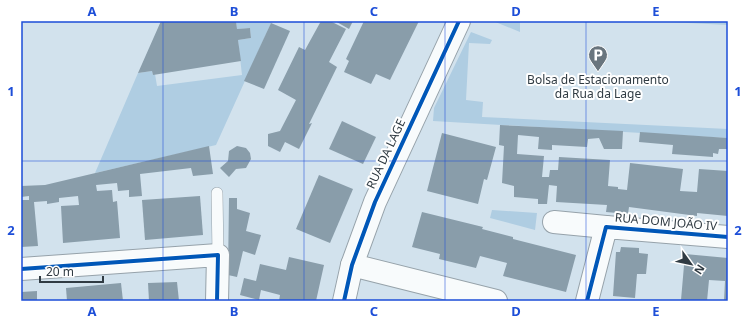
<svg xmlns="http://www.w3.org/2000/svg" width="749" height="322" viewBox="0 0 749 322" font-family="'Noto Sans',sans-serif">
<style>
.green{fill:#afcde2}
.building{fill:#899daa}
.lines{fill:none;stroke-linecap:round;stroke-linejoin:round}
.lane-casing{stroke:#96a2aa;stroke-width:12}
.street-casing{stroke:#96a2aa;stroke-width:24}
.lane{stroke:#f8fbfc;stroke-width:11}
.street{stroke:#f8fbfc;stroke-width:22}
.cycleway-casing{stroke:#fff;stroke-width:6}
.cycleway{stroke:#0057b8;stroke-width:4}
.grid{fill:none;stroke:#1d4ed8;stroke-width:1;stroke-opacity:0.55}
.labels{text-anchor:middle;stroke-width:4;stroke-linejoin:round;paint-order:stroke}
.poi-label{font-size:12px;fill:#303b43;stroke:#fff}
.street-label{font-size:12px;fill:#303b43;stroke:#fff}
.neatline{fill:none;stroke:#1d4ed8;stroke-width:1.5}
.grid-label{font-size:13px;text-anchor:middle;font-weight:bold;fill:#1d4ed8}
</style>
<rect width="100%" height="100%" fill="#d2e2ed"/>
<g class="green">
<polygon points="236,21 272,21 216,145 95,173 138,73 152,71 153,75 155,74 157,86 242,75 238,40 251,38 250,28 237,29"/>
<polygon points="493,21 520,21 520,32"/>
<polygon points="649,21 728,21 728,25"/>
<polygon points="471,32 492,40 490,44 469,43 466,100 483,102 482,117 728,129 728,138 433,121 434,108"/>
<polygon points="492,210 537,213 535,230 490,218"/>
</g>
<g class="building">
<polygon points="161,21 236,21 237,29 250,28 251,38 238,40 241,61 153,75 152,71 138,73"/>
<polygon points="321,21 330,21 346,29 329,62 337,67 309,124 312,123 299,149 285,142 280,152 268,146 268,134 280,131 296,100 278,90 299,47 305,50"/>
<polygon points="335,21 353,21 349,29"/>
<polygon points="364,21 419,21 390,80 376,74 371,84 344,72 349,61 346,59"/>
<polygon points="271,23 290,31 264,89 244,81"/>
<polygon points="342,121 376,137 363,164 329,149"/>
<polygon points="500,125 623,131 622,149 604,149 599,138 588,139 587,147 552,145 552,150 538,149 539,137 518,135 517,154 544,156 542,177 549,177 550,170 558,170 559,157 610,160 608,186 618,187 618,189 627,190 630,163 683,169 680,191 697,192 699,169 728,171 728,216 697,213 697,216 629,207 628,214 606,212 607,205 556,202 557,186 549,185 547,204 538,204 538,199 514,197 514,186 502,183 504,146 499,145"/>
<polygon points="640,132 728,138 728,149 719,149 718,154 713,153 713,157 672,154 673,145 639,142"/>
<polygon points="442,133 496,147 487,180 484,179 478,204 427,191"/>
<polygon points="209,146 213,174 193,176 191,168 140,174 142,196 129,197 129,190 118,191 117,183 96,185 97,191 112,190 113,202 117,201 120,238 63,243 61,206 79,205 78,196 59,198 59,202 47,204 47,201 34,202 38,246 21,247 21,200 29,200 29,196 21,197 21,186 45,185"/>
<polygon points="237,146 246,148 250,153 251,159 246,168 236,169 229,177 220,168 228,161 229,151"/>
<polygon points="319,175 353,189 330,243 296,229"/>
<polygon points="200,196 203,235 145,240 142,200"/>
<polygon points="229,198 237,198 237,209 250,213 246,231 261,235 255,255 243,251 237,277 228,275"/>
<polygon points="422,212 483,227 482,229 513,237 513,239 576,255 566,292 503,276 507,263 480,256 476,268 439,259 440,254 412,247"/>
<polygon points="621,247 639,248 639,253 648,254 646,274 637,274 635,298 613,296 616,252 620,252"/>
<polygon points="685,254 728,258 728,301 724,301 725,281 709,280 707,301 681,300"/>
<polygon points="289,257 324,265 316,301 279,301 280,295 261,290 259,300 240,295 244,278 256,281 260,264 286,270"/>
<polygon points="177,282 179,301 149,301 148,283"/>
<polygon points="121,283 123,301 67,301 66,288"/>
<polygon points="37,291 37,301 21,301 21,292"/>
</g>
<g class="lines">
<g class="lane-casing">
<polyline id="lane" points="217,193 218,255"/>
</g>
<g class="street-casing">
<g id="street">
<polyline points="554,222 606,227"/>
<polyline points="352,265 496,301"/>
<polyline points="21,269 218,255 217,301"/>
<polyline points="344,301 352,265 375,202 459,21"/>
<polyline points="587,301 606,227 728,237"/>
</g>
</g>
<use href="#lane" class="lane"/>
<use href="#street" class="street"/>
<g class="cycleway-casing">
<g id="cycleway">
<polyline points="21,269 218,255 217,301"/>
<polyline points="344,301 352,265 375,202 459,21"/>
<polyline points="587,301 606,227 728,237"/>
</g>
</g>
<use href="#cycleway" class="cycleway"/>
</g>
<path class="grid" d="M 163,21 L 163,301M 304,21 L 304,301M 445,21 L 445,301M 586,21 L 586,301M 21,161 L 728,161"/>
<defs>
<g id="parking-pin" transform="scale(1)"><path d="M0 17L-7.5 6A9.5 9.5 0 1 1 7.5 6Z" fill="#69757e" stroke="#fff"/><path d="M-3.5-5.5H1a3.5 3.5 0 0 1 0 7H-1V5.5H-3.5ZM-1-3.4V-.6H.8a1.4 1.4 0 0 0 0-2.8Z" fill="#fff"/></g>
</defs>
<g fill-rule="evenodd">
<use href="#parking-pin" x="598" y="55"/>
</g>
<g class="labels">
<g class="poi-label">
<text x="598" y="84">Bolsa de Estacionamento<tspan x="598" dy="14">da Rua da Lage</tspan></text>
</g>
<g class="street-label">
<text transform="translate(386 154) rotate(-65)" y="4">RUA DA LAGE</text>
<text transform="translate(666 222) rotate(5)" y="4">RUA DOM JOÃO IV</text>
</g>
</g>
<rect width="749" height="322" fill="none" stroke="#ffffff" stroke-width="44"/>
<g transform="translate(691 264) rotate(123)" stroke="#ffffff" stroke-width="3" paint-order="stroke">
<path d="M0-3L7 15L0 10L-7 15Z" fill="#303b43"/>
<text y="-6" font-size="11" font-weight="bold" text-anchor="middle" fill="#303b43">N</text>
</g>
<path d="M40 276v6h63v-6" fill="none" stroke="#303b43" stroke-width="2"/>
<text x="46" y="276" font-size="12" fill="#303b43" stroke="#ffffff" stroke-width="3" paint-order="stroke">20 m</text>
<rect x="22" y="22" width="705" height="278" class="neatline"/>
<g class="grid-label">
<text x="92" y="16">A</text>
<text x="234" y="16">B</text>
<text x="374" y="16">C</text>
<text x="516" y="16">D</text>
<text x="656" y="16">E</text>
<text x="11" y="96">1</text>
<text x="738" y="96">1</text>
<text x="11" y="235">2</text>
<text x="738" y="235">2</text>
<text x="92" y="316">A</text>
<text x="234" y="316">B</text>
<text x="374" y="316">C</text>
<text x="516" y="316">D</text>
<text x="656" y="316">E</text>
</g>
</svg>
